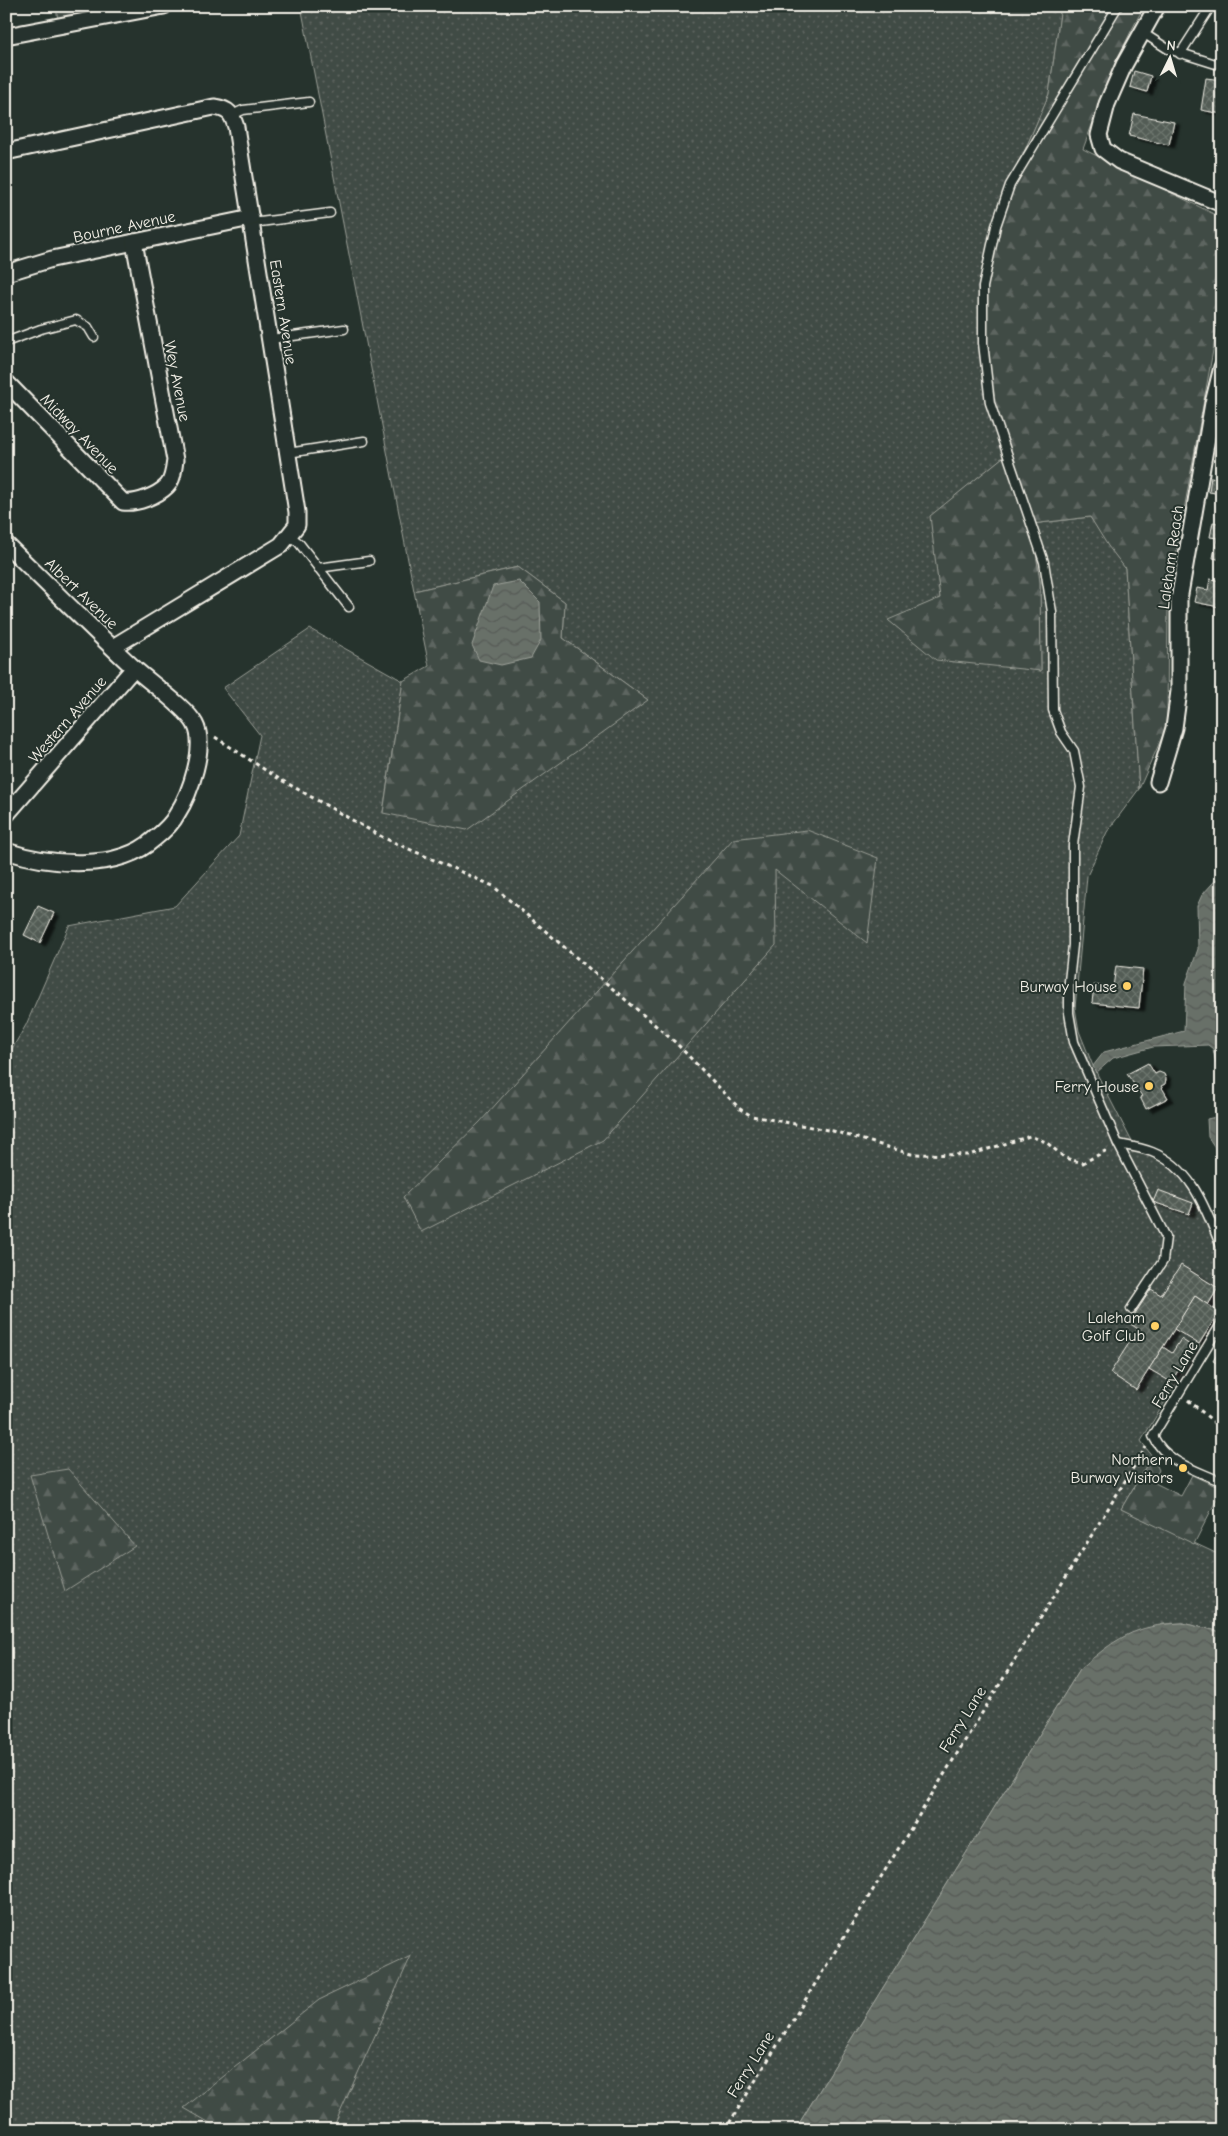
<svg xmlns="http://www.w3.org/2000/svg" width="1228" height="2136" viewBox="0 0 1228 2136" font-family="'Comic Neue',sans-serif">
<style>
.grass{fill:url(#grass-dots);stroke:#9a9e96}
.forest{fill:url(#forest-firs);stroke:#9a9e96}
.park{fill:url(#park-crowns);stroke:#9a9e96}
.water{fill:url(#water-waves);stroke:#9fa39b}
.building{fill:url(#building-cross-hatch);stroke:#f4f1e8;filter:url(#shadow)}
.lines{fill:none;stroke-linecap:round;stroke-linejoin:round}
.service-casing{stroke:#f4f1e8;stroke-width:11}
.minor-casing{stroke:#f4f1e8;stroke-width:19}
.path{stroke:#f4f1e8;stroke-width:3;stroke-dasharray:4 4;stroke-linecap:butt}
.service{stroke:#26332d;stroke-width:8}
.minor{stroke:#26332d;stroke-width:15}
.poi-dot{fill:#ffd166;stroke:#26332d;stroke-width:2}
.labels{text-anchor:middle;stroke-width:4;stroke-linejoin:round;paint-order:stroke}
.street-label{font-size:16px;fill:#f4f1e8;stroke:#26332d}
.poi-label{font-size:16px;fill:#f4f1e8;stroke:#26332d;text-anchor:end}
</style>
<defs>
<pattern id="grass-dots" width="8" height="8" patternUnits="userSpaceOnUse" patternTransform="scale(1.25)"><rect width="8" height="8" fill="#414b45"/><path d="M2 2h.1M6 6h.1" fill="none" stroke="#5d6560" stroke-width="1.8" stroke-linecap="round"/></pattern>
<pattern id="forest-firs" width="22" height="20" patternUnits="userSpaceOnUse" patternTransform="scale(1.25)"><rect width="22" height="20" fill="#414b45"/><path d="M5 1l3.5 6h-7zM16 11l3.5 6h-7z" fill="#5d6560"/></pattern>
<pattern id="park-crowns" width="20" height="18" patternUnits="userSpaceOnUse" patternTransform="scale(1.25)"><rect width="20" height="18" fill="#414b45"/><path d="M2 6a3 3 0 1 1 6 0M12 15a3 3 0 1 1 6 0" fill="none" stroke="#5d6560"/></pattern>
<pattern id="water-waves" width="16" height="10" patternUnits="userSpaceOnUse" patternTransform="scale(1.25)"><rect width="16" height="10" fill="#676f68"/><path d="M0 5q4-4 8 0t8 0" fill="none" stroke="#565a55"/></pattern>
<pattern id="building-cross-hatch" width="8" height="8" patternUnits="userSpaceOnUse" patternTransform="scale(1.25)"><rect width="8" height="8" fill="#525c55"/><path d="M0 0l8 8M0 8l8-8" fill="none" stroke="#6c746d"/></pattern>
<filter id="shadow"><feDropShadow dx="5.5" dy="3" stdDeviation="1" flood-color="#0009"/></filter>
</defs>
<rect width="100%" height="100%" fill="#26332d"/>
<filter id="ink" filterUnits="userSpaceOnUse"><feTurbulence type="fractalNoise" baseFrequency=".02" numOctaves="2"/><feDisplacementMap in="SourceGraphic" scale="10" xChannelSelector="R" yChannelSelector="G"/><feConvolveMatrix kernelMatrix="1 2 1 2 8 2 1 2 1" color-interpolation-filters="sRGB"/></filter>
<g filter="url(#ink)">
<polygon class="grass" points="301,6 1061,6 1049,94 1010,185 1008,453 931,516 940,598 889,621 1041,671 1040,582 1032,524 1090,517 1125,568 1139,789 1107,832 1087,876 1075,1008 1079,1031 1093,1066 1131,1140 1178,1167 1199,1193 1222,1249 1222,1308 1141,1441 1152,1456 1121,1509 1222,1556 1222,1632 1182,1623 1163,1624 1080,1669 795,2130 6,2130 6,1059 26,1025 69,926 175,906 239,836 260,735 223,688 310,629 403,681 383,812 648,700 563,638 565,602 518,567 414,591"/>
<g class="forest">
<polygon points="1061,6 1144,6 1115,63 1083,149 1222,218 1222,301 1168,598 1167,726 1139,789 1125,568 1108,546 1090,517 1032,524 1040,582 1041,671 936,660 888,620 940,598 930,516 1008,453 990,403 983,287 1010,185 1049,94"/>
<polygon points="518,567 565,602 563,638 648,700 467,830 383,813 403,681 429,666 414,591"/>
<polygon points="807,830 878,858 867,943 775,870 776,945 603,1140 421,1232 403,1197 480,1122 733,839"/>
<polygon points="1152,1456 1159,1470 1153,1482 1181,1496 1192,1475 1222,1489 1194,1544 1121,1509"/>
<polygon points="68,1469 135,1546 65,1591 30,1475"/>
<polygon points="411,1956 334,2126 318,2130 222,2130 184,2108 319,2000"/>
</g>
<polygon class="park" points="56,6 125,6 58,21"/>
<g class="water">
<polygon points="519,581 540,602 541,640 531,658 501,665 479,660 472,645 493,586"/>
<polygon points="1222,873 1222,1064 1217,1068 1213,1049 1208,1045 1153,1047 1113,1058 1096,1073 1093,1066 1104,1052 1184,1031 1186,983 1198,949 1197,906 1202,895"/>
<path d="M 1220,1070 L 1222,1072 L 1222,1158 L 1208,1137 L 1207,1119 L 1216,1117 C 1223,1104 1220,1085 1218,1071 Z"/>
<path d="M 1182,1623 L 1222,1632 L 1222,2130 L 795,2130 L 1080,1669 C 1115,1639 1134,1625 1182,1623 Z"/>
</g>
<g class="building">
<polygon points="1134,71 1151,76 1147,92 1130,87"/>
<polygon points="1206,78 1222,80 1222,114 1201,110"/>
<polygon points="1134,114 1174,122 1169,145 1129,136"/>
<polygon points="1218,433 1222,434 1222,449 1216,449"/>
<polygon points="1211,477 1222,479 1222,494 1209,492"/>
<polygon points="1213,522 1222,524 1222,560 1213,558 1217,538 1210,537"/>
<polygon points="1210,579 1222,581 1219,607 1194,602 1197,588 1208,590"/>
<polygon points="38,906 54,913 40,943 24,935"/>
<polygon points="1116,966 1143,969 1139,1008 1092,1003 1094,985 1113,987"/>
<polygon points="1148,1063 1155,1074 1159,1072 1164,1074 1166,1079 1165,1084 1161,1086 1168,1098 1146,1109 1140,1097 1142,1096 1127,1074"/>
<polygon points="1158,1190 1193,1203 1189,1214 1153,1202"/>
<polygon points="1181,1265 1218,1288 1208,1305 1195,1296 1136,1390 1110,1373 1138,1329 1129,1323 1151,1289 1161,1295"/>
<polygon points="1195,1296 1219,1312 1199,1344 1174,1329"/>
<polygon points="1181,1339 1193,1347 1171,1382 1149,1369 1163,1347 1172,1353"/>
<polygon points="1222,1346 1222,1366 1213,1361"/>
</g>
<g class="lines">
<g class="service-casing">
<g id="service">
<polyline points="1118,6 1010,185 996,226 983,287 983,343 990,403 1044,562 1052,612 1053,710 1061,732 1074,751 1081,787 1073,845 1073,945 1069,981 1069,1013 1074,1042 1118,1144 1166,1237 1163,1261 1131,1309"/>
<polyline points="1143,33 1168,49 1222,66"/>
<polyline points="1180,54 1211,6"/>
<polyline points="232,115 243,110 309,102"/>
<polyline points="252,223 330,213"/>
<polyline points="271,339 344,329"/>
<polyline points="6,342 41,329 76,320 88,327 94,337"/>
<polyline points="288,453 364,441"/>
<polyline points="290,536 299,543 349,607"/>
<polyline points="318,568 369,561"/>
<path d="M 1118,1144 C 1129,1146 1142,1148 1152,1152 C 1194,1169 1206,1211 1222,1249"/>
<path d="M 1222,1322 L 1153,1436 C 1166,1463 1196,1470 1222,1482"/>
</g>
</g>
<g class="minor-casing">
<g id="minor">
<polyline points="1157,6 1124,65 1107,104 1099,135 1103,149 1119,161 1222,204"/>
<polyline points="6,36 164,6"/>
<path d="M 6,152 L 214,107 C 229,109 232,114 236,127 L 297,512 L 297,525 L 281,545 L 113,647"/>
<polyline points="6,273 52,259 251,218"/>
<path d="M 6,382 L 123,502 C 136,504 157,496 167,486 C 173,480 174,468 175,460 L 134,242"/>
<path d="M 6,544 C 49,586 91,628 134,668 C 149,682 186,707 195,724 C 207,746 190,794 177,814 C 172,824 163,832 154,839 C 118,872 49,865 6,851"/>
<polyline points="1158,782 1174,728 1179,691 1179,600 1213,403 1222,367"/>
<polyline points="6,815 134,668"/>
</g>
</g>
<g class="path">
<polyline points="215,737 276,777 384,838 493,886 676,1043 740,1109 752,1116 833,1131 911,1154 969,1155 1030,1136 1046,1142 1065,1158 1083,1163 1107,1150"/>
<polyline points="1188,1400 1222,1429"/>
<polyline points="725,2130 1146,1447"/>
</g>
<use href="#service" class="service"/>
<use href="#minor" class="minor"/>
</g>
</g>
<g class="poi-dot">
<circle cx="1127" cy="986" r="5"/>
<circle cx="1149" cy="1086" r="5"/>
<circle cx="1155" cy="1326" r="5"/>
<circle cx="1183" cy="1468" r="5"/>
</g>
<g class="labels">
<g class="street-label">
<text transform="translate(124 226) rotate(-12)" y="6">Bourne Avenue</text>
<text transform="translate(284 312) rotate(81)" y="6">Eastern Avenue</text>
<text transform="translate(178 381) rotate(79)" y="6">Wey Avenue</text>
<text transform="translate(80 433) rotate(46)" y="6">Midway Avenue</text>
<text transform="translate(1170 557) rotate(-82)" y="6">Laleham Reach</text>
<text transform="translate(82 593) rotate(44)" y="6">Albert Avenue</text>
<text transform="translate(67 719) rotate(-49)" y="6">Western Avenue</text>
<text transform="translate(1174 1374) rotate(-59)" y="6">Ferry Lane</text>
<text transform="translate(962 1719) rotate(-58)" y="6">Ferry Lane</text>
<text transform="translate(750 2064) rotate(-58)" y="6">Ferry Lane</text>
</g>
<g class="poi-label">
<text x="1117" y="992">Burway House</text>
<text x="1139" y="1092">Ferry House</text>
<text x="1145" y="1323">Laleham<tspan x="1145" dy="18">Golf Club</tspan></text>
<text x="1173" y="1465">Northern<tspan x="1173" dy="18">Burway Visitors</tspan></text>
</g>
</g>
<rect width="1228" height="2136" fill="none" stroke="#26332d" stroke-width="25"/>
<rect x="12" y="12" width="1203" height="2111" fill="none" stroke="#f4f1e8" stroke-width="2" filter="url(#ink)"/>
<g transform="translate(1170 58) rotate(5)" stroke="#26332d" stroke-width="4" paint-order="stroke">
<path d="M0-4L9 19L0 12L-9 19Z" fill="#f4f1e8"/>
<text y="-8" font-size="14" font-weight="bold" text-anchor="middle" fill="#f4f1e8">N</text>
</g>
</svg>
